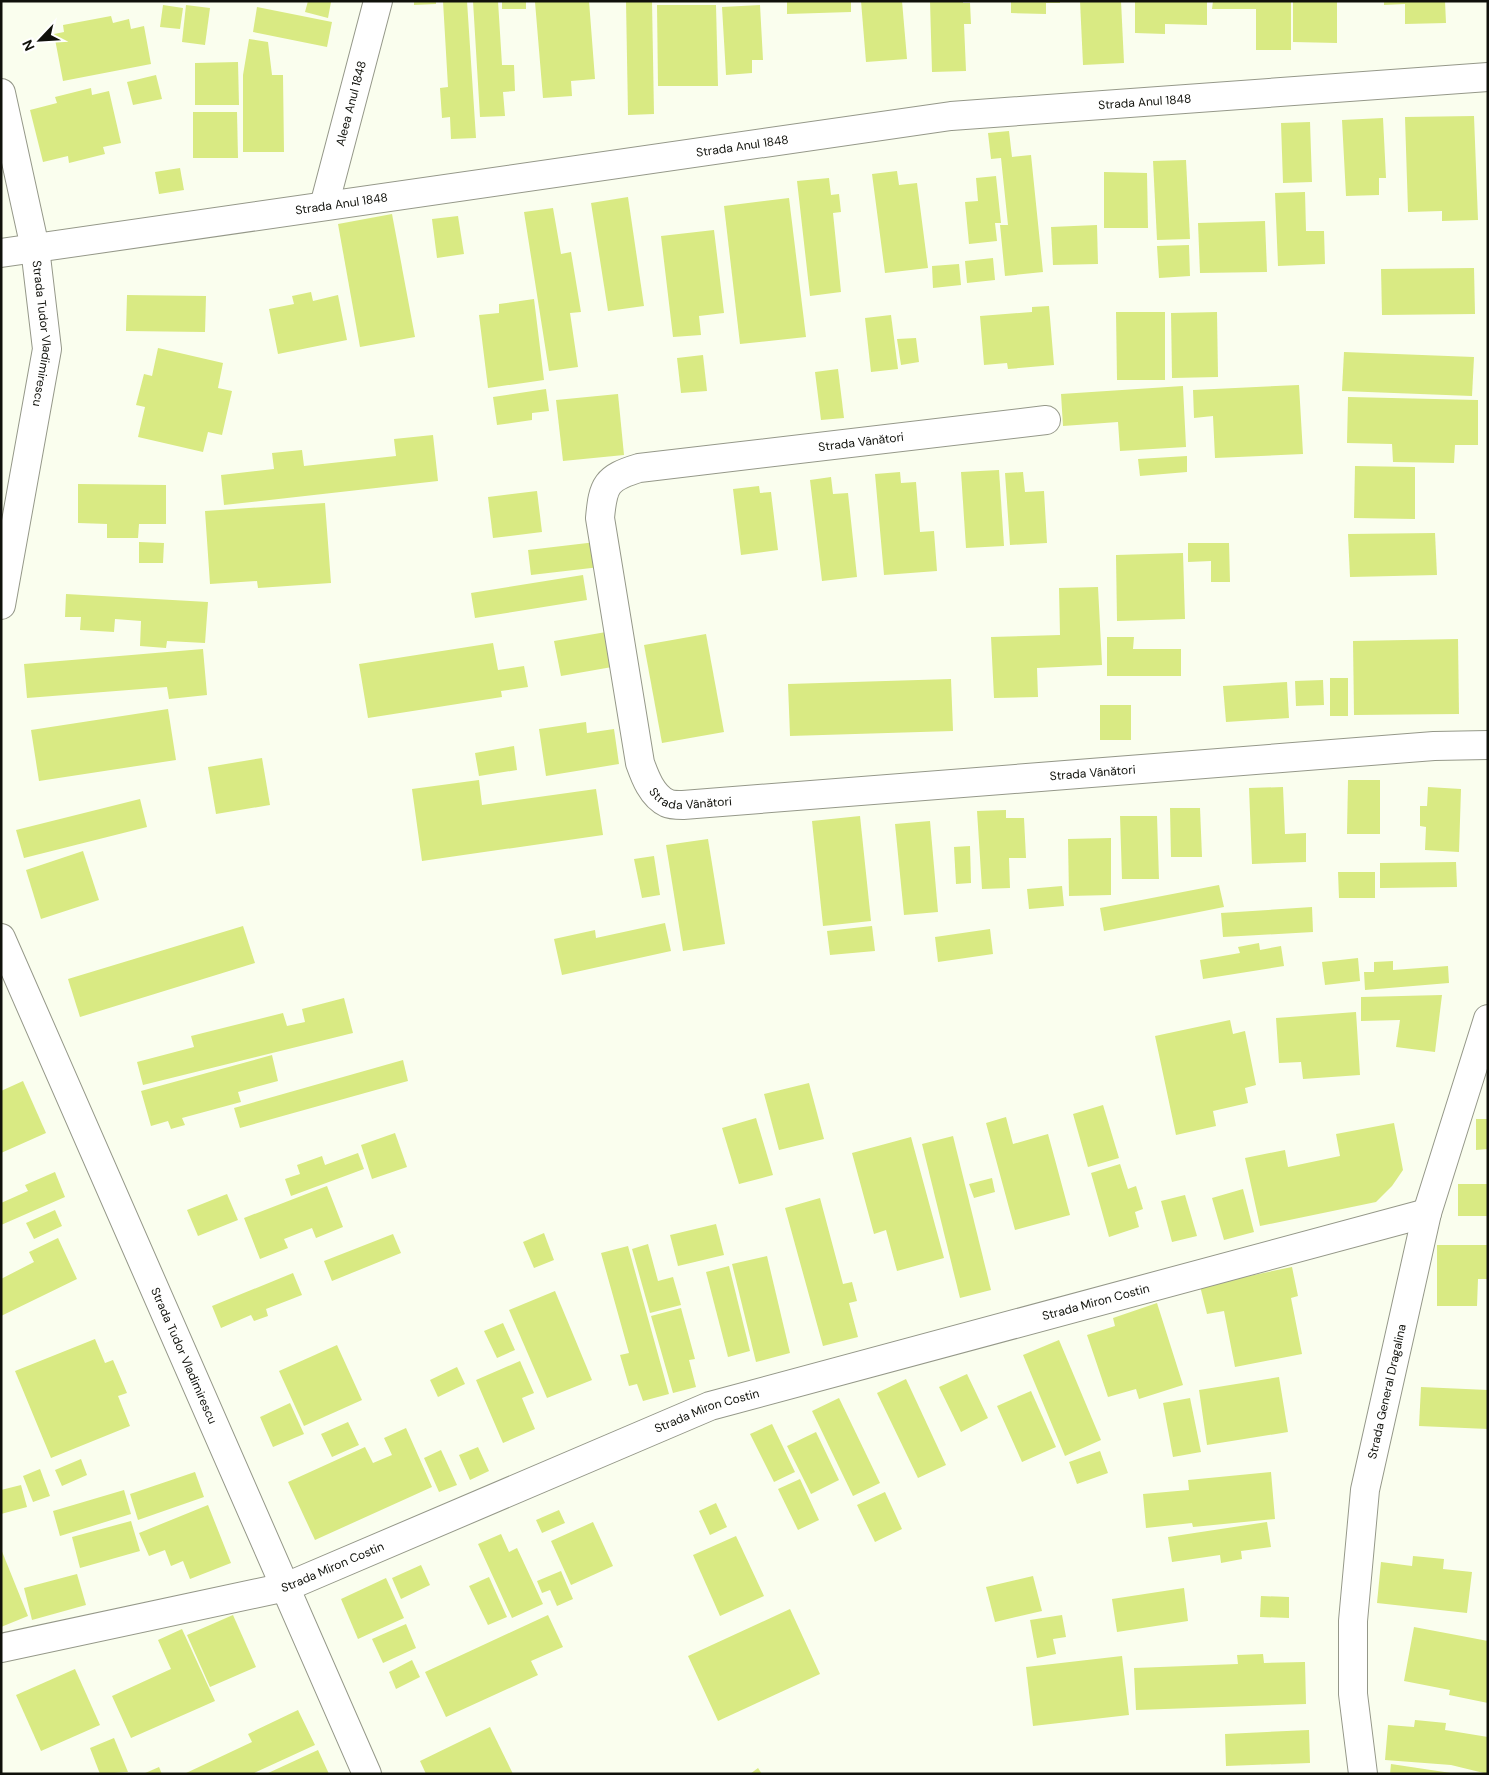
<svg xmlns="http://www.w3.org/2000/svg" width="1489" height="1775" viewBox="0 0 1489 1775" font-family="'DM Sans',sans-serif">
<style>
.building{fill:#d9ea83}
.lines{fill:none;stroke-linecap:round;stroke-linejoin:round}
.street-casing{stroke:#959889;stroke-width:30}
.secondary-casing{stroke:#959889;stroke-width:30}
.street{stroke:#fff;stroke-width:28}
.secondary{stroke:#fff;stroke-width:28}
.labels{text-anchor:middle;stroke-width:5;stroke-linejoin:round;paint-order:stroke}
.street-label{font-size:12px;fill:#10110b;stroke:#fff}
</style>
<rect width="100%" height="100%" fill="#fafeee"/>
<g class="building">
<polygon points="308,1 331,2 328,18 305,12"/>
<polygon points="414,1 436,1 436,4 414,5"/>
<polygon points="443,1 467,1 476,138 451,139 450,117 442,118 440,88 448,87"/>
<polygon points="473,1 498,1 502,65 514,65 515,91 503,92 505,116 480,117"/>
<rect x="502" y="1" width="24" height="8"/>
<polygon points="547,1 589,1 595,79 571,81 572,96 543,98 535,2"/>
<polygon points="626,1 652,1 654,114 628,115"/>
<polygon points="787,1 851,1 851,12 787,14"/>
<polygon points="861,1 902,1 907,59 866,62"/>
<polygon points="930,1 963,1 963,3 970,3 971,24 964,24 966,71 932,72"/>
<polygon points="1011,1 1060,1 1060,3 1046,3 1046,14 1011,13"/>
<polygon points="1080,1 1121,1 1124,63 1083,65"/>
<polygon points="1135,1 1207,1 1207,25 1165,24 1165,34 1135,33"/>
<polygon points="1213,1 1291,1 1291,50 1256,50 1256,9 1212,9"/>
<polygon points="1293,1 1337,1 1337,43 1293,42"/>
<polygon points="1384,1 1445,1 1446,23 1405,24 1405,4 1384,5"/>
<polygon points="163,5 183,8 180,29 160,27"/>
<polygon points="186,5 210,8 205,45 182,42"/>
<polygon points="657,5 716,5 718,86 658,86"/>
<polygon points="760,5 763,60 752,60 752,73 726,75 722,7"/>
<polygon points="257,7 332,22 327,47 253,32"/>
<polygon points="111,16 113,23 129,19 131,29 144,26 151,64 63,81 54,34 64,32 63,25"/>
<polygon points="249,39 268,42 272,75 283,75 284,152 243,152 243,75"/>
<polygon points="238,62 239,105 195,105 195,63"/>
<polygon points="156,75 162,99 133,105 127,82"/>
<polygon points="91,88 92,95 109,91 121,143 103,147 105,154 69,163 68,156 43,162 30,110 57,103 55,97"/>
<polygon points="193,112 237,112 238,158 193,158"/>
<polygon points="1474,116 1478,220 1442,221 1442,211 1408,212 1405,117"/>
<polygon points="1383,118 1386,178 1379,178 1379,195 1346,196 1342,120"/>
<polygon points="1310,122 1312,182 1283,183 1281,123"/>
<polygon points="1009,131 1012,157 1031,155 1043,272 1005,276 1000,225 1008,225 1001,158 991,159 988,133"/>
<polygon points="1186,160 1190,239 1157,240 1153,161"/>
<polygon points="180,168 184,190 159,194 155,172"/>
<polygon points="897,171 899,185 917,183 928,268 885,273 872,174"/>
<polygon points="1104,172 1147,173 1148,228 1104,228"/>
<polygon points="996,176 1001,223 995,223 997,241 969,244 965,202 978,201 976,178"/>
<polygon points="829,178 831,195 839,194 841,212 833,213 841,292 810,296 797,181"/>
<polygon points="1305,192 1306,231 1324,231 1325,264 1278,266 1275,193"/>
<polygon points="628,197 644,306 608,311 591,203"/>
<polygon points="789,198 806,337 740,344 724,206"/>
<polygon points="553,208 561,254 571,252 581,312 570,313 578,367 549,371 524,212"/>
<polygon points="392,214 415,337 360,347 338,224"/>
<polygon points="458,216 464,254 437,258 432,219"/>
<polygon points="1265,221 1267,272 1200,273 1198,223"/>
<polygon points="1097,225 1098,264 1053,265 1051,227"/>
<polygon points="714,230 724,313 699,316 701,335 673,337 661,236"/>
<polygon points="1189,245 1190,276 1159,278 1157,246"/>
<polygon points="993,258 995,280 967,283 965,261"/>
<polygon points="959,264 961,285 933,288 932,266"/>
<polygon points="1474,268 1475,314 1382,315 1381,269"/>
<polygon points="311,292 313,301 338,295 347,340 278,354 269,309 294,304 292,296"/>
<polygon points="127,295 206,296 205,332 126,331"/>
<polygon points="534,299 544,380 488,388 479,315 499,313 499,304"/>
<polygon points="1049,306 1054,365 1008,369 1007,363 984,365 980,316 1032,312 1032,307"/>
<polygon points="1116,312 1165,312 1165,380 1117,380"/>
<polygon points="1217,312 1218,377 1172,378 1171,313"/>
<polygon points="891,315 898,369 871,372 865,318"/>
<polygon points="916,338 919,362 901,365 897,339"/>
<polygon points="158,348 223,363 218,388 232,391 222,435 208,432 203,452 138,437 145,407 136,405 144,374 152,376"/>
<polygon points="1344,352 1474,357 1472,396 1342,391"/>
<polygon points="703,355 707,391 681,393 677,358"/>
<polygon points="838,369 844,418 821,420 815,372"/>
<polygon points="1299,385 1303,454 1215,458 1213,416 1194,418 1193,390"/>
<polygon points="1183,386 1186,447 1120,451 1118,422 1063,426 1061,394"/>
<polygon points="546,389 549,411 532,413 532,420 497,425 493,397"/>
<polygon points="618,394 624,455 563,461 556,400"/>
<polygon points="1348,397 1478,400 1478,445 1455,445 1454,463 1393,462 1392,444 1347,443"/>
<polygon points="433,435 438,481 224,505 221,475 274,469 272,453 302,450 304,466 396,456 394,439"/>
<polygon points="1187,456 1187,472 1140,476 1138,459"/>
<polygon points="1355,466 1415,467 1415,519 1354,518"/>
<polygon points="999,470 1004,546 966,548 961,472"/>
<polygon points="900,472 901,483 916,482 920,532 934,531 937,571 884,575 875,474"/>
<polygon points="1023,472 1025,492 1044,491 1047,543 1010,545 1005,473"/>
<polygon points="831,477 833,494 848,493 857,577 822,581 810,480"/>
<polygon points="78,484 166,485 166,524 139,524 138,538 107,538 107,524 78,523"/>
<polygon points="759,486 760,493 771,492 778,550 741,555 733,489"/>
<polygon points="537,491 542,532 493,538 488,497"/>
<polygon points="325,503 331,583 258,588 257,581 210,584 205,511"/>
<polygon points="1435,533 1437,575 1350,577 1348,534"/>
<polygon points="139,542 164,543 163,563 139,563"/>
<polygon points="596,542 600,567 531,575 528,550"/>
<polygon points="1188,543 1229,543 1230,582 1211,582 1211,561 1188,562"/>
<polygon points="1183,553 1185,619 1117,621 1116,555"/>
<polygon points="583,575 587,600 475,618 471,593"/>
<polygon points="1098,587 1102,665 1037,668 1038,697 994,698 991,637 1060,635 1059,588"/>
<polygon points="66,594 208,602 205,643 167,641 166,648 140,646 141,621 115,619 114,632 80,630 81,617 65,617"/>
<polygon points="606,632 612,667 561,676 554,641"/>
<polygon points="706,634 724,732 662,743 644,645"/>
<polygon points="1107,637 1134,637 1133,649 1181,649 1181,676 1107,676"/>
<polygon points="1458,639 1459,714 1354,715 1353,641"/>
<polygon points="493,643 498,670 524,666 528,687 501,691 502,697 368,718 359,664"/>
<polygon points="203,649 207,695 169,699 167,687 27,698 24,664"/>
<rect x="1330" y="678" width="18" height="38"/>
<polygon points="951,679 953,731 790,736 788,684"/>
<polygon points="1323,680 1324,705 1296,706 1295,681"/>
<polygon points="1287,682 1289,718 1226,722 1223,686"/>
<rect x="1100" y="705" width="31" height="35"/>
<polygon points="168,709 176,760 39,781 31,730"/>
<polygon points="586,722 587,733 614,729 619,764 546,776 539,729"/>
<polygon points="514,746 517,770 479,776 475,753"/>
<polygon points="262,758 270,805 216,814 208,767"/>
<polygon points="479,780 482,805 596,789 603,835 422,861 412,789"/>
<polygon points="1348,780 1380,780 1380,834 1347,834"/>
<polygon points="1283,787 1285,834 1306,833 1306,862 1252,864 1249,788"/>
<polygon points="1428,787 1461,789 1459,852 1425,850 1426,827 1420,826 1420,806 1427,806"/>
<polygon points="140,799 147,827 24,858 16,830"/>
<polygon points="1170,808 1200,808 1202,857 1171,857"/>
<polygon points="1006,810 1006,818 1024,818 1026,858 1009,858 1010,888 982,889 977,811"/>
<polygon points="860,816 871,921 823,926 812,821"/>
<polygon points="1120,816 1157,816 1159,879 1122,879"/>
<polygon points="930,821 938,912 904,915 895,824"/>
<polygon points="1111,838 1111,895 1069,896 1068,839"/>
<polygon points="708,839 725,944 683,951 666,845"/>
<polygon points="970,846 971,883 956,884 954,847"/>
<polygon points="83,851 99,900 41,919 26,870"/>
<polygon points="654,856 660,895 642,898 634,859"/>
<polygon points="1456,862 1457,887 1380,888 1380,863"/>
<polygon points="1338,872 1375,872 1375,898 1339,898"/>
<polygon points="1219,885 1224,907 1104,931 1100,908"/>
<polygon points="1062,886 1064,906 1029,909 1027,889"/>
<polygon points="1312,907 1313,932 1223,937 1221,913"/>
<polygon points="665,923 671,951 562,975 554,939 595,930 596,938"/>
<polygon points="243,926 255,963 80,1017 68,979"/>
<polygon points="872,926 875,951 830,955 827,931"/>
<polygon points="990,929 993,954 938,962 935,937"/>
<polygon points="1259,943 1260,950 1281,946 1284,966 1203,979 1200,960 1240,953 1238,947"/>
<polygon points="1358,958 1360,981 1325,985 1322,962"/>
<polygon points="1393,961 1393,970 1448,966 1449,983 1365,990 1364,972 1374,972 1374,962"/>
<polygon points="1442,995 1435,1052 1396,1047 1400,1020 1361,1021 1361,997"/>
<polygon points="344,998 353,1033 143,1085 137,1062 194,1047 191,1036 283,1013 287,1026 305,1022 302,1009"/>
<polygon points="1356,1012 1360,1075 1303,1079 1301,1062 1279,1063 1276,1018"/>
<polygon points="1230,1020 1233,1034 1245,1031 1256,1085 1245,1088 1248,1103 1213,1111 1216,1126 1176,1135 1155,1036"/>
<polygon points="272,1055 278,1081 238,1092 241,1102 182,1118 185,1125 171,1129 168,1121 151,1126 141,1091"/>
<polygon points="403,1060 408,1081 240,1128 234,1108"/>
<polygon points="23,1081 46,1133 1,1153 1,1091"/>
<polygon points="809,1083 824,1139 779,1150 764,1094"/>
<polygon points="1103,1105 1119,1158 1088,1167 1073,1114"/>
<polygon points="1006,1117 1013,1144 1048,1134 1070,1215 1015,1230 986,1123"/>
<polygon points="756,1118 773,1175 739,1184 722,1128"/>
<polygon points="1476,1119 1488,1119 1488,1149 1476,1150"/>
<polygon points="1394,1123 1403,1170 1392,1186 1376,1202 1260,1226 1245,1158 1285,1150 1288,1167 1340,1156 1336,1134"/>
<polygon points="395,1133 407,1167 372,1179 361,1145"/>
<polygon points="953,1136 991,1290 960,1298 922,1144"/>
<polygon points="911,1137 944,1258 897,1271 886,1230 874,1234 852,1153"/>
<polygon points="358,1153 364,1169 291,1196 285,1179 300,1174 297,1165 322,1156 325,1165"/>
<polygon points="1120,1164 1128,1189 1136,1186 1143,1209 1135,1212 1139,1227 1109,1237 1091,1173"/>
<polygon points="55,1172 65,1197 1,1225 1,1203 28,1191 25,1185"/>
<polygon points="992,1178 995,1192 974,1198 969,1184"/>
<rect x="1458" y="1184" width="30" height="32"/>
<polygon points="327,1186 343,1227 316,1238 312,1228 284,1239 288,1248 260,1259 244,1218"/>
<polygon points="1243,1189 1254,1232 1224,1240 1212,1198"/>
<polygon points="227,1194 238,1220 198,1236 187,1210"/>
<polygon points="1185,1195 1197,1236 1172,1242 1161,1201"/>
<polygon points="820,1198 843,1284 852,1282 857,1301 849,1303 858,1337 823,1346 785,1208"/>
<polygon points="55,1210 62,1226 34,1239 26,1223"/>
<polygon points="716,1224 724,1255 678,1266 670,1235"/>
<polygon points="544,1233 554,1260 534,1268 523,1242"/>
<polygon points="393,1234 401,1253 332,1281 324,1261"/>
<polygon points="58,1238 77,1279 1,1316 1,1279 34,1262 29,1252"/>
<polygon points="648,1244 658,1281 673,1277 681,1305 650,1313 632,1249"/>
<polygon points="1437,1245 1488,1245 1488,1279 1478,1279 1477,1306 1437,1306"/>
<polygon points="628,1246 669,1394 643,1401 637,1384 629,1386 620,1355 629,1353 601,1253"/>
<polygon points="767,1256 790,1353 756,1362 732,1264"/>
<polygon points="729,1266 750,1351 728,1357 706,1272"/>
<polygon points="1292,1267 1298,1296 1291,1298 1302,1354 1235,1367 1224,1311 1207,1314 1200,1286"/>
<polygon points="293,1273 302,1295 266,1309 268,1316 254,1321 251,1315 221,1328 212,1306"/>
<polygon points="555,1291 592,1380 547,1398 509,1310"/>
<polygon points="1157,1303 1183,1385 1139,1399 1136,1389 1108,1397 1087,1335 1115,1326 1113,1318"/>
<polygon points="681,1308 695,1359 689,1360 696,1387 673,1393 651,1316"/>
<polygon points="503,1323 515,1350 497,1358 484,1331"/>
<polygon points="95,1339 105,1363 113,1360 127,1393 118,1396 130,1426 51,1458 15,1371"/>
<polygon points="1059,1340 1101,1440 1065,1456 1023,1355"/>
<polygon points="337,1345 362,1400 304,1426 279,1371"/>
<polygon points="520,1361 534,1393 522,1398 535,1429 503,1443 476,1380"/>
<polygon points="457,1367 465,1384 438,1397 430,1380"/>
<polygon points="967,1374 988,1418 961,1432 939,1387"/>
<polygon points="1279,1377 1288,1432 1207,1445 1199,1390"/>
<polygon points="906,1379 946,1465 918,1478 877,1393"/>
<polygon points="1421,1387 1488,1390 1488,1429 1419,1426"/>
<polygon points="1031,1391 1056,1447 1022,1462 997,1406"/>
<polygon points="839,1398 880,1483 853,1496 812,1411"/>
<polygon points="1190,1398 1201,1452 1173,1457 1163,1403"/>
<polygon points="290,1403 304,1434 273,1447 260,1417"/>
<polygon points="348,1422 359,1445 332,1457 321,1434"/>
<polygon points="772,1424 795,1472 774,1482 750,1434"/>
<polygon points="406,1428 432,1487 315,1540 288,1482 365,1447 373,1463 392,1455 384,1438"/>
<polygon points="816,1432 839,1480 811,1494 787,1446"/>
<polygon points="478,1447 489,1471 470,1480 459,1455"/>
<polygon points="441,1450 457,1485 439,1492 424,1458"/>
<polygon points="1100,1451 1108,1473 1077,1484 1069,1462"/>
<polygon points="81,1459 87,1475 62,1486 55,1470"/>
<polygon points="40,1469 50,1496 33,1502 23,1476"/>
<polygon points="195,1472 204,1497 138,1520 130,1494"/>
<polygon points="1271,1472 1275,1519 1193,1527 1192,1523 1146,1528 1143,1494 1189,1490 1188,1480"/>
<polygon points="800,1479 819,1520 798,1530 778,1489"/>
<polygon points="21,1485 27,1507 1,1514 1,1490"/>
<polygon points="124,1490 131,1514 60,1536 53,1511"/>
<polygon points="885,1492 902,1529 875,1542 857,1505"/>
<polygon points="716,1503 727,1527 710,1535 699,1511"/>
<polygon points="208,1505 231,1563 190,1579 183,1561 171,1566 165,1550 149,1556 139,1533"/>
<polygon points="559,1510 565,1523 542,1533 536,1520"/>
<polygon points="131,1521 140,1551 80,1568 72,1537"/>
<polygon points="593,1522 613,1566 571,1585 551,1541"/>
<polygon points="1267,1522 1271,1547 1241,1551 1242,1559 1221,1563 1220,1555 1172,1562 1168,1537"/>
<polygon points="501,1534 509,1552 517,1548 543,1604 512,1618 478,1544"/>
<polygon points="736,1536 764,1596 720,1616 693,1555"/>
<polygon points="1,1549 28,1616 1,1627"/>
<polygon points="1413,1556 1444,1559 1443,1569 1472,1572 1467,1613 1377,1603 1381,1562 1412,1566"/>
<polygon points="421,1565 430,1585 401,1599 392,1578"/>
<polygon points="561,1571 573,1599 557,1606 550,1590 542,1593 537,1581"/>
<polygon points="77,1574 86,1605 32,1620 24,1588"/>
<polygon points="1033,1576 1042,1611 995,1622 986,1587"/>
<polygon points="489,1577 507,1617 488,1625 469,1586"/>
<polygon points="386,1578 404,1618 358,1639 341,1599"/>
<polygon points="1184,1588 1188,1621 1117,1632 1112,1599"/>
<polygon points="1261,1596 1289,1597 1289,1618 1260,1617"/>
<polygon points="790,1609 820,1674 718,1721 688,1656"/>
<polygon points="233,1615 256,1667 210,1687 187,1635"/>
<polygon points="548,1615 563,1647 531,1661 538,1675 446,1717 425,1672"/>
<polygon points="1062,1615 1066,1637 1053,1639 1056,1654 1037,1658 1030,1620"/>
<polygon points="406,1624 416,1648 383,1663 372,1639"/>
<polygon points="1414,1627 1488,1641 1488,1703 1449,1695 1450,1690 1404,1681"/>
<polygon points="182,1629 215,1701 131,1738 112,1696 171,1669 158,1640"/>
<polygon points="1263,1654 1264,1663 1305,1662 1306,1704 1136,1710 1134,1668 1238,1664 1237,1655"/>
<polygon points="1122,1656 1129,1715 1033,1726 1026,1667"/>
<polygon points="412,1660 420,1677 396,1689 389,1672"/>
<polygon points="75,1669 100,1725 41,1751 16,1695"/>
<polygon points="298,1710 315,1745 252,1774 184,1774 252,1742 248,1734"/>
<polygon points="1415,1720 1446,1723 1445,1730 1488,1737 1488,1774 1451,1765 1385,1760 1388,1725 1414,1727"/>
<polygon points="490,1727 513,1774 426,1774 420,1761"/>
<polygon points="1309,1730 1310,1763 1226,1766 1225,1734"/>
<polygon points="114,1738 128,1772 100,1774 90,1748"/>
<polygon points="318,1750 329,1774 266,1774"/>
<polygon points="1391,1764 1451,1773 1451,1774 1390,1774"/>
<polygon points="159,1767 162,1774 143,1774"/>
<polygon points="758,1768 762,1774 750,1774"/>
</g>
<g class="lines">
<g class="street-casing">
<g id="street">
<path id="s1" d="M 1,93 L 35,248 L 47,349 L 1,605"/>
<path id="s2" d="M 324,206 L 378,1"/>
<path id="s3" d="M 1,253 L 951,116 L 1488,77"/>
<path id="s4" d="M 1046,420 L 639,468 C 606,478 603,485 600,518 L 640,763 C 645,777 652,796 667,803 C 671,805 678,805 683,805 L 1434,746 L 1488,745"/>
<path id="s5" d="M 1,938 L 367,1774"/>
<path id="s6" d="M 1,1648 L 286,1587 L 710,1406 L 1427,1213"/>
</g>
</g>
<g class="secondary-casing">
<g id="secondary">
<path id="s7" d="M 1363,1774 L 1353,1694 L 1353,1621 L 1365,1490 L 1427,1213 L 1488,1019"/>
</g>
</g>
<use href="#street" class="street"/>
<use href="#secondary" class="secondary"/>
</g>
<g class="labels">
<g class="street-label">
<text dy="4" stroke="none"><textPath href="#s3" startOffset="1154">Strada Anul 1848</textPath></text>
<text dy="4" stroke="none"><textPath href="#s2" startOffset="106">Aleea Anul 1848</textPath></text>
<text dy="4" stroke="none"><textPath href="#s3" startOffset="749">Strada Anul 1848</textPath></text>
<text dy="4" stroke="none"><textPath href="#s3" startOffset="344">Strada Anul 1848</textPath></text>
<text dy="4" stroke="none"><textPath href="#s1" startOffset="245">Strada Tudor Vladimirescu</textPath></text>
<text transform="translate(861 442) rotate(-7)" y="4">Strada Vânători</text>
<text dy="4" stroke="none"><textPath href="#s4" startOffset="1205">Strada Vânători</textPath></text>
<text dy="4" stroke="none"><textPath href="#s4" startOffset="800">Strada Vânători</textPath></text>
<text dy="4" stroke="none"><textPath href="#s6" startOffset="1152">Strada Miron Costin</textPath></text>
<text dy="4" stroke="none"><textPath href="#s5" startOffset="456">Strada Tudor Vladimirescu</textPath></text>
<text dy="4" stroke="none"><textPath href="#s7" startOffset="386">Strada General Dragalina</textPath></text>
<text dy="4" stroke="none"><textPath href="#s6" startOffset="748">Strada Miron Costin</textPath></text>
<text dy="4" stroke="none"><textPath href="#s6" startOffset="342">Strada Miron Costin</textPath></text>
</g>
</g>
<rect width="1489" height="1775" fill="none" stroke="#10110b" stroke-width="5"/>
<g transform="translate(40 40) rotate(245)" stroke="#ffffff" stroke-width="4" paint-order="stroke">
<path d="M0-4L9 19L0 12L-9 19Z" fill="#10110b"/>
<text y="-8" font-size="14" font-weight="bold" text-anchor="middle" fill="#10110b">N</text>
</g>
</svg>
